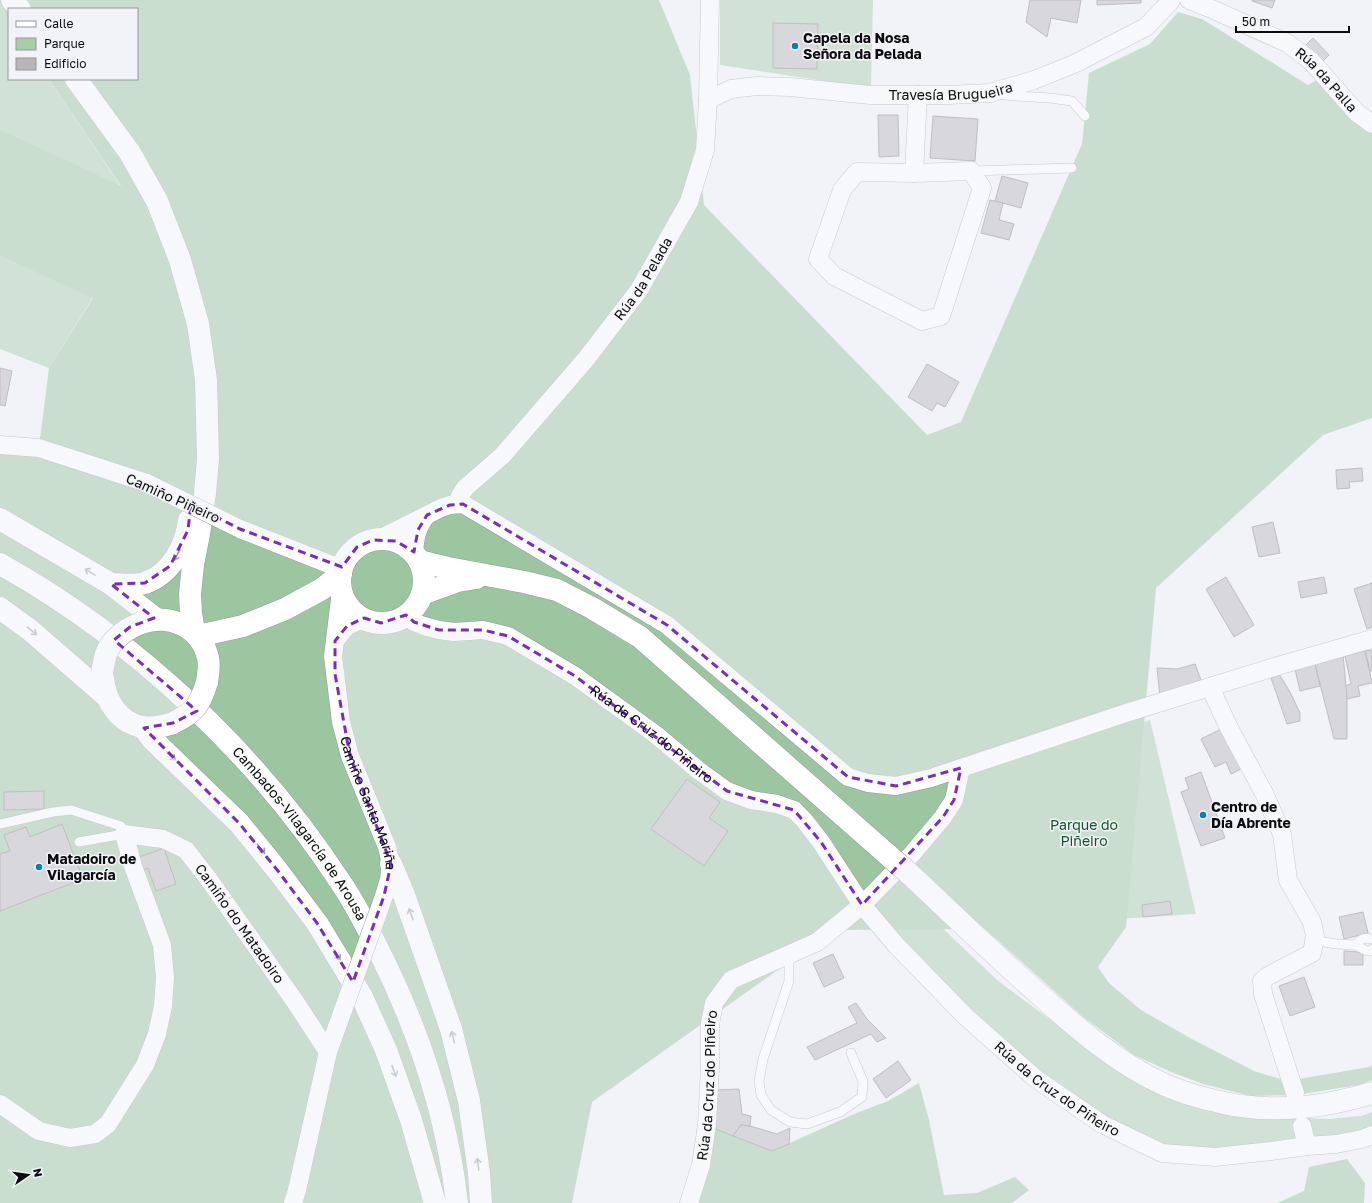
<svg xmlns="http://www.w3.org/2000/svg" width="1372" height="1203" viewBox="0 0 1372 1203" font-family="'Golos Text',sans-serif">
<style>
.green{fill:#a7ceab}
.forest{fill:#9bc6a0}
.building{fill:#bab5b8;stroke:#837e81}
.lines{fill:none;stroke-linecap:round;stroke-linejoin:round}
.lane-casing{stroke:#97999d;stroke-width:10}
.street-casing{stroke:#97999d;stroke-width:19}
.primary-casing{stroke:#97999d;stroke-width:23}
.highway-casing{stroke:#97999d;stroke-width:23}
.lane{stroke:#fff;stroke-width:9}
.street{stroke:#fff;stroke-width:18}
.primary{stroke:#fff;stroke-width:22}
.highway{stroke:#fff;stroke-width:22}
.street-bridge-casing{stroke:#97999d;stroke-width:19;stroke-linecap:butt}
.primary-bridge-casing{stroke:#97999d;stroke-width:23;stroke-linecap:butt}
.street-bridge{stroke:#fff;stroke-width:18}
.primary-bridge{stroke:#fff;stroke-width:22}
.oneway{stroke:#9e9e9f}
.marked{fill:none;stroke:#7b2cbf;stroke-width:3;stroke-dasharray:8 5;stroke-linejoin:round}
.poi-dot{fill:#0087a8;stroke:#f1f3f8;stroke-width:1.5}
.labels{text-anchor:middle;stroke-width:3;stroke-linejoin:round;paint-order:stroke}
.poi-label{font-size:14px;font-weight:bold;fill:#0c0c0e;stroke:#f1f3f8;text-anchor:start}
.street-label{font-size:14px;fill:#0c0c0e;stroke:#f1f3f8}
.park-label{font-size:14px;fill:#125223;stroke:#f1f3f8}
</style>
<rect width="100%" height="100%" fill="#f1f3f8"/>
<g class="green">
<polygon points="720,0 873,0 871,88 720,65"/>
<polygon points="0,5 9,19 9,79 49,79 121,187 0,129"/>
<polygon points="0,256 93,297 49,368 0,349"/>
<polygon points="1150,720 1196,914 991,927 971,776"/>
<polygon points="895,883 997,980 1099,1056 1279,1117 1329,1119 1361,1116 1372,1112 1372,1135 1215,1157 1135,1145 965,1016 871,905"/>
</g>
<g class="forest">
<polygon points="0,0 659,0 690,75 704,205 927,435 961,422 1082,144 1089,73 1150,44 1178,12 1202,19 1308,85 1324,76 1372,124 1372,418 1323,435 1156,588 1126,927 1098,967 1109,983 1141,1010 1190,1038 1254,1071 1287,1081 1369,1067 1372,1065 1372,1080 1359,1085 1296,1095 1251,1096 1203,1084 1171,1072 1134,1055 1082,1016 985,929 834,930 592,1102 572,1203 0,1203 0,444 39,447 49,368 93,298 0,256 0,129 121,186 49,79 137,79 137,9 9,9 9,19 0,5"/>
<polygon points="919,1083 929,1120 944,1195 977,1193 1015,1177 1029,1190 1012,1203 679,1203 707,1125 772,1151 854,1114 888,1101"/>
<polygon points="1347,1159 1365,1183 1364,1203 1277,1203 1304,1191 1309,1167"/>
</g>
<g class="building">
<polygon points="1030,0 1081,0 1077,23 1051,18 1047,37 1026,22"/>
<polygon points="1097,0 1141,0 1141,3 1097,5"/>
<polygon points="1252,0 1275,0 1272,8 1252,1"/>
<polygon points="773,23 818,24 817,69 773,68"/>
<polygon points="1313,38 1329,55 1321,63 1305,46"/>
<polygon points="878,115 898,115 899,156 879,157"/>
<polygon points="933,116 978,119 975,161 930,158"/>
<polygon points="1002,176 1028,183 1021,208 995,201"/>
<polygon points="990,200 1003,203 999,220 1014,224 1009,240 981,233"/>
<polygon points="927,364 959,382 945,407 937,403 932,411 908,397"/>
<polygon points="0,368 12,371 5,406 0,405"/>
<polygon points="1362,468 1363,481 1349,482 1350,488 1337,489 1336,470"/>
<polygon points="1273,522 1280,553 1259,557 1252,527"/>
<polygon points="1226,577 1254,625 1234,637 1206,589"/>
<polygon points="1324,577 1327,593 1301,598 1298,582"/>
<polygon points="1372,583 1372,627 1367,629 1354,589"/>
<polygon points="1372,650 1372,671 1370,671 1365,651"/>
<polygon points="1365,651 1372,683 1358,686 1360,696 1347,699 1345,686 1351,684 1345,656"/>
<polygon points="1343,654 1347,699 1347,739 1334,739 1315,664"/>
<polygon points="1195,664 1201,680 1160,696 1157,668 1177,669"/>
<polygon points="1315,664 1320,686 1300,691 1295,669"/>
<polygon points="1279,674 1290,692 1300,713 1300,721 1287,724 1271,678"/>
<polygon points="1223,728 1243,768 1231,774 1226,762 1215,767 1201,739"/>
<polygon points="1201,772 1225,838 1201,846 1181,792 1189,789 1185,778"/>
<polygon points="687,779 720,802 709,818 728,831 704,866 651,829"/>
<polygon points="44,791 44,809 4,810 4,792"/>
<polygon points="62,824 83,879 0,911 0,854 10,851 4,835 26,827 30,837"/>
<polygon points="164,848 176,884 156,891 148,868 141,871 137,858"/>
<polygon points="1170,901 1172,914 1143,917 1142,905"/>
<polygon points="1363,912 1368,933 1344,939 1339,917"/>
<polygon points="1344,951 1358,952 1363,954 1363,965 1344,965"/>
<polygon points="833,954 844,978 824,987 813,963"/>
<polygon points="1304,977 1315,1007 1290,1016 1279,986"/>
<polygon points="856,1003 867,1019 886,1038 877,1042 871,1034 815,1060 807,1047 857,1023 848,1007"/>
<polygon points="898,1061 911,1080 886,1098 873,1079"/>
<polygon points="739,1089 742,1114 751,1116 750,1126 741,1125 733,1136 716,1129 714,1090"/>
<polygon points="741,1125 750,1126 777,1134 790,1128 789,1144 772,1151 733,1136"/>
</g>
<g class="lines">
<g class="lane-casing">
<g id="lane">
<polyline points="999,94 1014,96 1050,98 1072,101 1085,116"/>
<polyline points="971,171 1072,168"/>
<polyline points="0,824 53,812 71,810 121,826 124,834 79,842"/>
<polyline points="1315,936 1319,941 1336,944 1355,945 1367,951 1372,951 1372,949"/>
<path d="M 1355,945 C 1361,939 1364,937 1372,939"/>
<polyline points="789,954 789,981 763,1059 759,1081 761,1095 771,1110 790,1122 807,1124 840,1112 862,1097 863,1081 851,1053"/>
</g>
</g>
<g class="street-casing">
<g id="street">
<path id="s1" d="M 1189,0 L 1214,10 L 1287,43 L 1311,61 L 1357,113 L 1372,124"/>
<path id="s2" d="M 708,100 L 731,89 L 757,86 L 790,87 L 870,95 L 948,95 L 990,93 L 1034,80 L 1074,64 L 1146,27 L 1169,3 L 1171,0"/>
<polygon points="971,171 982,188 941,316 922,321 834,276 818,259 842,190 857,172 914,173"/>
<polyline points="914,173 918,95"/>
<polyline points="0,445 39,448 147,483"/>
<path id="s3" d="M 457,503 L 460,496 L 465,488 L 502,456 L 586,359 L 639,290 L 689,202 L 705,150 L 708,100 L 710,0"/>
<polyline points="240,529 329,564 342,567"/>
<polyline points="381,538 441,508 450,505 463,504 667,625 848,777 868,783 896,786 931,778 1126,713 1281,665 1372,639"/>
<path d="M 414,553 C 415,538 417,527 427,515"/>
<path id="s4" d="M 341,591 L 333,656 L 341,722 L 350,756 L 387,847 L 391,864 L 389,879 L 384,896"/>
<path id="s5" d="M 406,615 L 414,622 L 424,626 L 439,630 L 454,632 L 483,630 L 508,636 L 575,676 L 655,734 L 698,770 L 727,791 L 751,800 L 777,804 L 794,810 L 804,820 L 821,842 L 862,905 L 897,946 L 965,1016 L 1036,1079 L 1102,1124 L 1162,1153 L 1215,1157 L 1271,1151 L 1307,1146 L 1336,1144 L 1362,1139 L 1372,1135"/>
<polyline points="335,641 347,626 364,618"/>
<polyline points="1210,687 1229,728 1265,795 1282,834 1288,880 1312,922 1315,936 1312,953 1268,976 1262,981 1263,994 1295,1093"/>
<path id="s6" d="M 0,1104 L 39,1131 L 70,1138 L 95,1134 L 108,1124 L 145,1065 L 157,1034 L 163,1006 L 165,978 L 162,945 L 133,866 L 124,834 L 163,839 L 186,850 L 207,877 L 294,1000 L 328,1052"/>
<polyline points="1302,1126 1307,1146"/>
<polyline points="293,1203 297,1190 328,1052 337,1027"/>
<path id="s7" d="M 689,1203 L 701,1165 L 707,1125 L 710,1066 L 710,1024 L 714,1003 L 731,980 L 817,942 L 862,905 L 912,854 L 943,817 L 954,800 L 961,768"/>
</g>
</g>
<g class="primary-casing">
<g id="primary">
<polyline points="12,0 20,9"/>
<polyline points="76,79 130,153 157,201 180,260 198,324 206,380 208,459 205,493 199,534 193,565 190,594 191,613 194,631"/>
<circle cx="382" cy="581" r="42"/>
<polyline points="419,561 448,568 524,582 557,590 592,608 640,637 888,855"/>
<path d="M 111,584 C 122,585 134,586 145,583 C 171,574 186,546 189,520"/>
<polyline points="422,594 458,581 476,578"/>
<path d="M 141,623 C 170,613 201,627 208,658 C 210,666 208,674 207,682"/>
<polyline points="198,636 243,626 285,609 322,589 341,574"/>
<path d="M 103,678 C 105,701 119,723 143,727 C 153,729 164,726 173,723"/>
<path d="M 913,877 C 955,917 997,957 1041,996 C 1078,1029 1117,1063 1163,1084 C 1178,1091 1195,1096 1211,1100 C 1221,1102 1231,1105 1241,1106 C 1287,1112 1328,1106 1372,1093"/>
</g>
</g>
<g class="highway-casing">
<g id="highway">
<polyline points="0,519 111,584 156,619"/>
<path id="s8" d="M 0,564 C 135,639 259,756 343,886 C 356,905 366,926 377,947 C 417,1026 447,1114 457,1203"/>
<polyline points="0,608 30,630 106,696"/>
<polyline points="144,728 152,739 239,823 278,871 317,923 362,997 386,1050 411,1120 435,1203"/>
<polyline points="391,864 404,895 451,1029 469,1101 479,1173 481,1203"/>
</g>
</g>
<use href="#lane" class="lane"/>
<use href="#street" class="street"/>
<use href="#primary" class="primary"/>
<use href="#highway" class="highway"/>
<g class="street-bridge-casing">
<g id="street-bridge">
<polyline points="147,483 240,529"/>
<polyline points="337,1027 384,896"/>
</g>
</g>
<g class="primary-bridge-casing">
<g id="primary-bridge">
<path d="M 102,673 C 103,667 104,660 106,654 C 112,638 126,629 141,623"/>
<path d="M 173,723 C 195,712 200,705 207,682"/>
<polyline points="888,855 913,877"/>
</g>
</g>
<use href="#street-bridge" class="street-bridge"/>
<use href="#primary-bridge" class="primary-bridge"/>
</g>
<defs><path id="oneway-shaft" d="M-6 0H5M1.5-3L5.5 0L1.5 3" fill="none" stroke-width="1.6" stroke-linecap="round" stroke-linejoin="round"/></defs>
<g class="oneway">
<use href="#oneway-shaft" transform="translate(177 555) rotate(119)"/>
<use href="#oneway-shaft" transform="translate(90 572) rotate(-149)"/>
<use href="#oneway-shaft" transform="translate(32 631) rotate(39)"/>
<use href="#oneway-shaft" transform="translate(171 756) rotate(43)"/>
<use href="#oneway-shaft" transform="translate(261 849) rotate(51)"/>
<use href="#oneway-shaft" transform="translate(411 914) rotate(-110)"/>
<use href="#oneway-shaft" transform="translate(337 955) rotate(59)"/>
<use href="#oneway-shaft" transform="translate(453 1037) rotate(-103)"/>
<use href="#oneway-shaft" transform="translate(394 1071) rotate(70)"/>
<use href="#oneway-shaft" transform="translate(478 1164) rotate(-98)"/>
</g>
<path d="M0 0H1372V1203H0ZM 191,504 L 240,529 L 342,567 L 357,547 L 373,540 L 396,541 L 414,552 L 418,530 L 427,515 L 450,505 L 463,504 L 667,625 L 848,777 L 896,786 L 961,768 L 954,800 L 943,817 L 862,905 L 821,842 L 794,810 L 727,791 L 575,676 L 508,636 L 483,630 L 439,630 L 414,622 L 406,615 L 381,623 L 364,618 L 347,626 L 335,641 L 335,674 L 350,756 L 391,864 L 384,896 L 353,982 L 317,923 L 278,871 L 239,823 L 144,728 L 173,723 L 197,711 L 114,640 L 130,627 L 154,618 L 111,584 L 145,583 L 170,566 L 188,530 Z" fill="#f1f3f8" fill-opacity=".55" fill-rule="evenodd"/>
<path class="marked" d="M 191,504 L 240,529 L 342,567 L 357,547 L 373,540 L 396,541 L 414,552 L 418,530 L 427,515 L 450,505 L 463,504 L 667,625 L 848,777 L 896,786 L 961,768 L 954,800 L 943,817 L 862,905 L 821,842 L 794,810 L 727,791 L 575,676 L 508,636 L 483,630 L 439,630 L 414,622 L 406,615 L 381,623 L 364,618 L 347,626 L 335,641 L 335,674 L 350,756 L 391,864 L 384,896 L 353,982 L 317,923 L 278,871 L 239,823 L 144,728 L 173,723 L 197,711 L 114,640 L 130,627 L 154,618 L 111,584 L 145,583 L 170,566 L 188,530 Z"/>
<g class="poi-dot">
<circle cx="795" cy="46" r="4"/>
<circle cx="1203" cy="815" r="4"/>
<circle cx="39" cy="867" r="4"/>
</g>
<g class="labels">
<g class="poi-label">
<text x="803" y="43">Capela da Nosa<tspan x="803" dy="16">Señora da Pelada</tspan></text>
<text x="1211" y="812">Centro de<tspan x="1211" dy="16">Día Abrente</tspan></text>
<text x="47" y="864">Matadoiro de<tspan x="47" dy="16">Vilagarcía</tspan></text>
</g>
<g class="street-label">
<text dy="5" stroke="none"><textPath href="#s1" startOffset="161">Rúa da Palla</textPath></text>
<text dy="5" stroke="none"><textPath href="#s2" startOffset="246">Travesía Brugueira</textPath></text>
<text dy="5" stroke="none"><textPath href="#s3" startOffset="293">Rúa da Pelada</textPath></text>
<text transform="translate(173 498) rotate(24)" y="5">Camiño Piñeiro</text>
<text dy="5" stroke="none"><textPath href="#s5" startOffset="281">Rúa da Cruz do Piñeiro</textPath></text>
<text dy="5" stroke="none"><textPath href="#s4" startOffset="218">Camiño Santa Mariña</textPath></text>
<text dy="5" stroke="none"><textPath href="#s8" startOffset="407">Cambados-Vilagarcía de Arousa</textPath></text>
<text dy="5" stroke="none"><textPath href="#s6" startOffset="587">Camiño do Matadoiro</textPath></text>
<text dy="5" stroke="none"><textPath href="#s7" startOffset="120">Rúa da Cruz do Piñeiro</textPath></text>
<text dy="5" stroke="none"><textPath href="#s5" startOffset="832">Rúa da Cruz do Piñeiro</textPath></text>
</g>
<g class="park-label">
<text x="1084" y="830">Parque do<tspan x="1084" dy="16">Piñeiro</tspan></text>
</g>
</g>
<rect x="8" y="8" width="130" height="72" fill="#f1f3f8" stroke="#95979a"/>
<rect x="16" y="21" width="20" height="6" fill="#ffffff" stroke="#95979a"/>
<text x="44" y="28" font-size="12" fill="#0c0c0e">Calle</text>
<rect x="16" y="38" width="20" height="12" fill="#a7ceab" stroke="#95979a"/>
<text x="44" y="48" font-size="12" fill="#0c0c0e">Parque</text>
<rect x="16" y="58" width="20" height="12" fill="#bab5b8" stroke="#95979a"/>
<text x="44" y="68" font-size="12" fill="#0c0c0e">Edificio</text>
<g transform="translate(28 1175) rotate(77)" stroke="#f1f3f8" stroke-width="3" paint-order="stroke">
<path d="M0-3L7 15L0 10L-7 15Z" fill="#0c0c0e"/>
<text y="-6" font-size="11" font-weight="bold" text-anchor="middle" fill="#0c0c0e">N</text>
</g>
<path d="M1236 26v6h113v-6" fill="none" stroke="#0c0c0e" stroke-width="2"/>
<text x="1242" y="26" font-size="12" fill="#0c0c0e" stroke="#f1f3f8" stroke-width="3" paint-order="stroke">50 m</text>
</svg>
